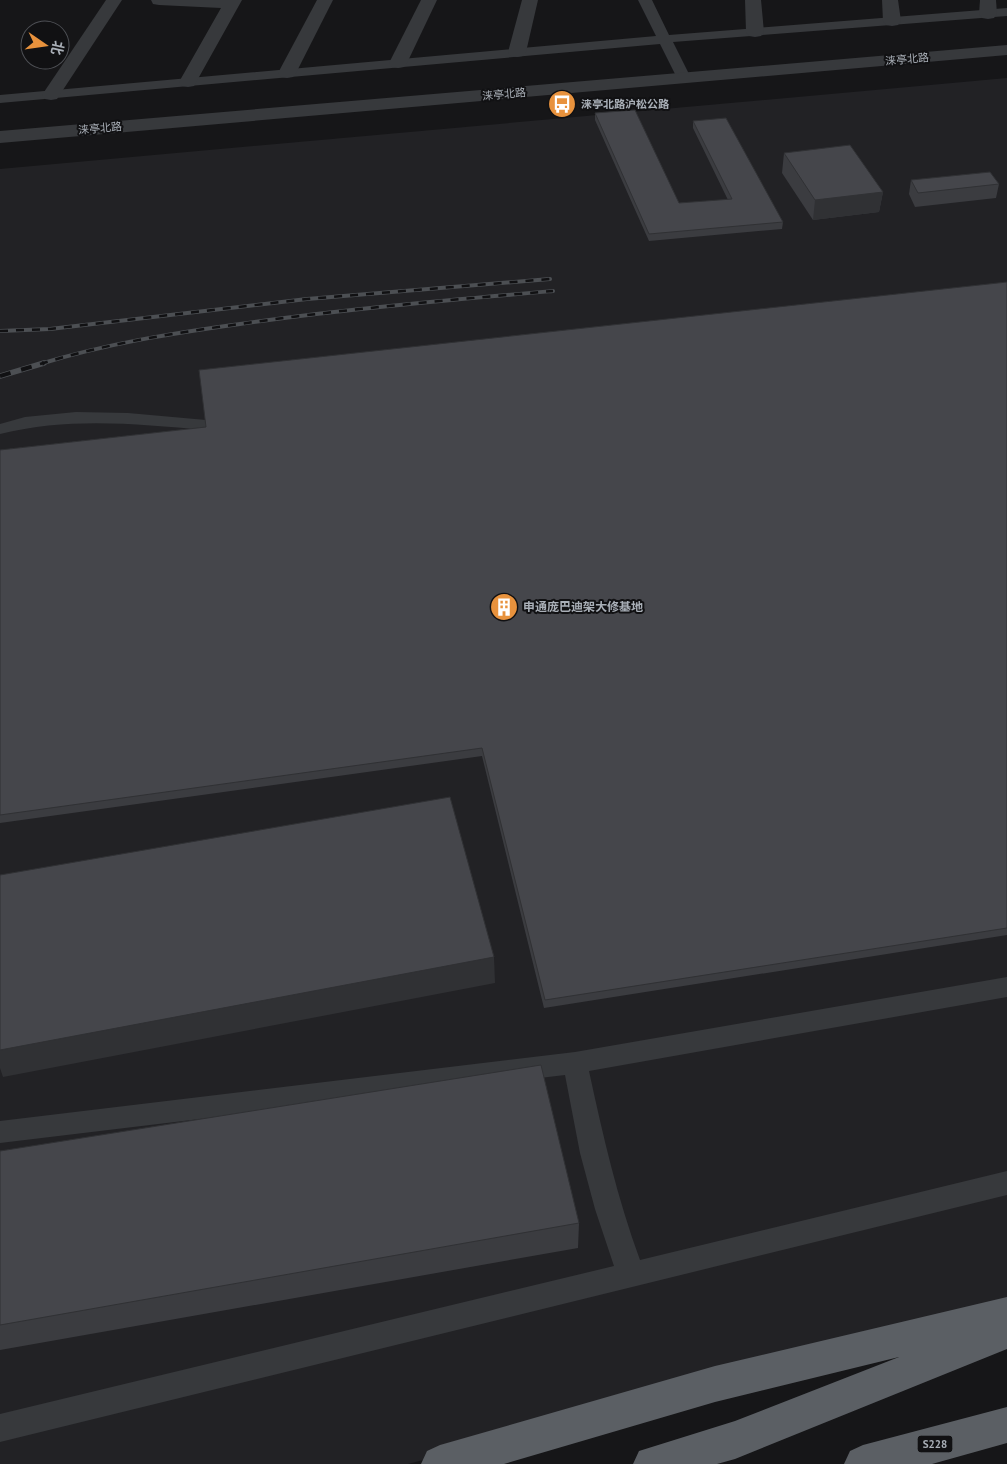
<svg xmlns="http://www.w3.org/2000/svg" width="1007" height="1464" viewBox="0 0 1007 1464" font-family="'PT Sans','Noto Sans SC',sans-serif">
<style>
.built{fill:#222225}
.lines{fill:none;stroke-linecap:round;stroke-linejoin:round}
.service{fill:#37393c;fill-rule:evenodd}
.pedestrian{fill:#37393c;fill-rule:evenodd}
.tertiary{fill:#37393c;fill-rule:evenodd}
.trunk{fill:#5b5f64;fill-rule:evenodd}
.rail-far1-casing{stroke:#4c4f53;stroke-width:4}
.rail-casing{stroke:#4c4f53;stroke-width:5.5}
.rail-far1{stroke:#111113;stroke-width:2.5;stroke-dasharray:8;stroke-linecap:butt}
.rail{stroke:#111113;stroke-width:4;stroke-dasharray:11;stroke-linecap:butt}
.wall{fill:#3b3c40}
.shaded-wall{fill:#303134}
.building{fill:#45464b;stroke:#303134}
.labels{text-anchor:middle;stroke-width:4;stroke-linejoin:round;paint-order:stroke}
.far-street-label{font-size:11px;fill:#a9afb7;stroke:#111113}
.far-poi-label{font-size:11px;font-weight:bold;fill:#a9afb7;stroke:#111113;text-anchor:start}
.shield{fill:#111113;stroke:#7b8086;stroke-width:1}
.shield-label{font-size:11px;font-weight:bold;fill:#a9afb7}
.poi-label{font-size:12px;font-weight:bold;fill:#a9afb7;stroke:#111113;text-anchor:start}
</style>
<rect width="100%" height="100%" fill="#161618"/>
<polygon class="built" points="1007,78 1007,1306 408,1464 0,1464 0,169"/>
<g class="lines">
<g class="service">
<polygon points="638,0 652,0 669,35 1007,8 1007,16 673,42 691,78 684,82 677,78 660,44 0,103 0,95 656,36"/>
<path d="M 76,412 L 128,413 L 206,420 L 212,421 L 215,425 L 212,429 L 206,430 C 135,424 70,417 0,434 L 0,424 L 25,417 Z"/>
<path d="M 1007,977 L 1007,997 L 589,1071 C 603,1136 617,1197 640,1260 L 1007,1171 L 1007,1195 L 0,1442 L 0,1414 L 614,1266 L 595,1209 L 580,1153 L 565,1075 L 0,1143 L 0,1121 L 575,1052 Z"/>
</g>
<g class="pedestrian">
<polygon points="106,0 122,0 57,99 51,100 45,99 42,95"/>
<polygon points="151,0 242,0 194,86 188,87 182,86 179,82 221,8 159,5 153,4"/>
<polygon points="317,0 333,0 296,73 293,77 287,78 281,77 278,73"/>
<polygon points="421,0 437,0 407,63 404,67 398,68 392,67 389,63"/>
<polygon points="522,0 538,0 526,52 523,56 517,57 511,56 508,52"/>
<polygon points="745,0 761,0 764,32 761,36 755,37 749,36 746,32"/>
<polygon points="882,0 898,0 901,21 898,25 892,26 886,25 883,21"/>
<polygon points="980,0 996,0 997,14 994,18 988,19 982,18 979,14"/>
</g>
<polygon class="tertiary" points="1007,45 1007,55 0,143 0,131"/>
<g class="trunk">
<polygon points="1007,1297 1007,1349 735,1459 717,1464 633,1464 639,1451 735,1421 899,1357 715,1402 504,1464 421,1464 427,1451 440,1445 715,1366"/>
<polygon points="1007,1407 1007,1443 932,1464 844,1464 850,1451 863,1445"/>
</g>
<g class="rail-far1-casing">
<g id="rail-far1">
<polyline points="0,331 50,329 307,299 550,279"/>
<path d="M 40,364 C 105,344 173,333 240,324 C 344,309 449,300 553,291"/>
</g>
</g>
<g class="rail-casing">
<polyline id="rail" points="0,376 44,363"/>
</g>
<use href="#rail-far1" class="rail-far1"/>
<use href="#rail" class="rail"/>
</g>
<g class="wall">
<polygon points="595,113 679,203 728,200 693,128 693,121 783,222 782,229 649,241 595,120"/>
<polygon points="784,153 883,192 879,212 813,220 782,173"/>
<polygon points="911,180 999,184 996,198 915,207 909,194"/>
<polygon points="1007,282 1007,935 544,1008 482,756 0,823 0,450 206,427"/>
<polygon points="0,1151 579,1223 578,1248 0,1350"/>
</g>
<g class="shaded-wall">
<polygon points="883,192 879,212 813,220 815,200"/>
<polygon points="494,957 495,983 3,1077 0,1068 0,1050"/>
</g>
<g class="building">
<polygon points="635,110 679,203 732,199 693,121 726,118 783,222 649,234 595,113"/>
<polygon points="850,145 883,192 815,200 784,153"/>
<polygon points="990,172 999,184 918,193 911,180"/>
<polygon points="1007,282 1007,928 545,1000 482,748 0,815 0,450 206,427 199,370"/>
<polygon points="450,797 494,957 0,1050 0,875"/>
<polygon points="541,1065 579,1223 0,1325 0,1151"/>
</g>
<defs>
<g id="bus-disc" transform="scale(1.4375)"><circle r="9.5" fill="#e8923d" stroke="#111113"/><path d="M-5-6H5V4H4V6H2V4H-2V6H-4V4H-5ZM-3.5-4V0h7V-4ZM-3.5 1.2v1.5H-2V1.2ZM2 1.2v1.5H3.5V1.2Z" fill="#fff"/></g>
<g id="building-disc" transform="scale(1.4375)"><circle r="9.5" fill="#e8923d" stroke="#111113"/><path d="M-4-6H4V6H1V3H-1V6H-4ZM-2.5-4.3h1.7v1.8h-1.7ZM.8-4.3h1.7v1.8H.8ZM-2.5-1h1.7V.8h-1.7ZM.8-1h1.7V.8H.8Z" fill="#fff"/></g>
</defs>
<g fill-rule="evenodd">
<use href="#bus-disc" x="562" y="104"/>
<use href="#building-disc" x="504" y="607"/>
</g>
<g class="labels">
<g class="far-street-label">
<text transform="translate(907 59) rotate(-5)" y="4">涞亭北路</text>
<text transform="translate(504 94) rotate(-5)" y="4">涞亭北路</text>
<text transform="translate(100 128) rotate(-5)" y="4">涞亭北路</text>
</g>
<g class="far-poi-label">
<text x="581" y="108">涞亭北路沪松公路</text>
</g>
<rect class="shield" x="917.5" y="1435.5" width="35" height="17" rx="4"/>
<g class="shield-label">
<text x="935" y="1448">S228</text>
</g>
<g class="poi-label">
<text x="523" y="611">申通庞巴迪架大修基地</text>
</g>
</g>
<g transform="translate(45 45) rotate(103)"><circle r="24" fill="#111113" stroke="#4e5055"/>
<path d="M0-4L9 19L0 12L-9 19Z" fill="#e8923d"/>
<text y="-8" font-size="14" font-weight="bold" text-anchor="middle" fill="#a9afb7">北</text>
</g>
</svg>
